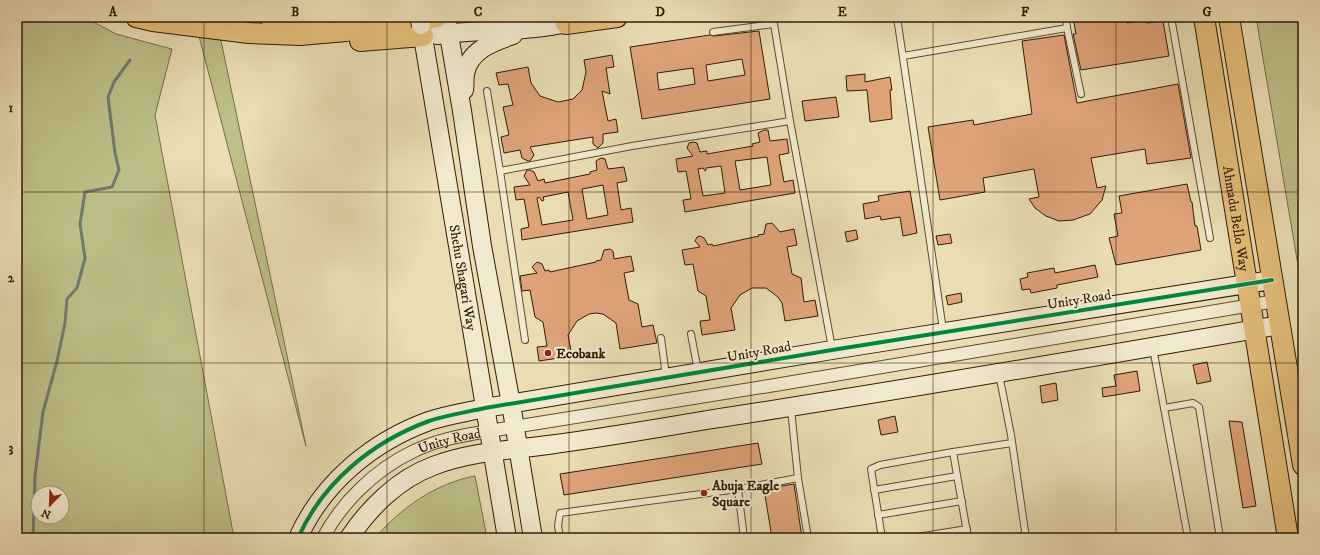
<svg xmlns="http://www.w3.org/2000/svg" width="1320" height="555" viewBox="0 0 1320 555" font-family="'IM FELL DW Pica',serif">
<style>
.green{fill:#bebf88;stroke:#776e46;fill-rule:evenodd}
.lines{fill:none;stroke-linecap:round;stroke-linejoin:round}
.stream{stroke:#717a70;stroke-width:3}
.building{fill:#dfa379;stroke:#301c05;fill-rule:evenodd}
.lane-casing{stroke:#5e4c30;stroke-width:8}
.street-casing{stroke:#5e4c30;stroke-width:14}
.secondary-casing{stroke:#301c05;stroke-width:20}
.primary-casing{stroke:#301c05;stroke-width:22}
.lane{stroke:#f1e9ce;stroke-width:6}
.street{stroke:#f1e9ce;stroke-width:12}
.secondary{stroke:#f1e9ce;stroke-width:18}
.primary{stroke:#e5be7a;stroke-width:20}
.secondary-bridge-casing{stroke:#301c05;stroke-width:20;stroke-linecap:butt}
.secondary-bridge{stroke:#f1e9ce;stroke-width:18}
.cycleway-casing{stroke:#f1e9ce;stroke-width:6}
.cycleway{stroke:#00873e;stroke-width:4}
.grid{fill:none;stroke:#301c05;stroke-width:1;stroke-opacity:0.55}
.poi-dot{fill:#8f2418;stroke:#f1e9ce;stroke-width:1.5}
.labels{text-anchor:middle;stroke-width:4;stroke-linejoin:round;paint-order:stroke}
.street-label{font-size:14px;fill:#301c05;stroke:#f1e9ce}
.poi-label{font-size:14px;font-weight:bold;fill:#301c05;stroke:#f1e9ce;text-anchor:start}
.neatline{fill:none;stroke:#301c05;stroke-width:1.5}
.grid-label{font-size:13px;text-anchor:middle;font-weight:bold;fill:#301c05}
</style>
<rect width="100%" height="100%" fill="#eaddb3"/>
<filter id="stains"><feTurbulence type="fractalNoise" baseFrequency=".005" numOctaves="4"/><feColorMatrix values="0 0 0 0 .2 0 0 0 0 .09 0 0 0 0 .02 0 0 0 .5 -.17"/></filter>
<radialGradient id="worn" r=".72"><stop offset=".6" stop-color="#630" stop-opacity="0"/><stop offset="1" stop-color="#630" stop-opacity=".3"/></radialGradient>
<g class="green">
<path d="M 17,17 L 84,17 L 116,34 L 172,49 L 155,115 L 234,538 L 17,538 ZM 38,493 L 62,493 L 62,517 L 38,517 Z"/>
<polygon points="194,17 216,17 306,446"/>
<polygon points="1256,17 1303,17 1303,295"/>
<path d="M 475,476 L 487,538 L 375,538 C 401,508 436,483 475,476 Z"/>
</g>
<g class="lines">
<polyline class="stream" points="33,538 35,476 43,412 57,361 65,323 67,299 77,288 85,258 80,224 85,192 112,187 119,170 115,153 108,97 114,82 130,60"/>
</g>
<g class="building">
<polygon points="1073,17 1126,17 1127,23 1147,20 1147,23 1163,21 1169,56 1081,70 1073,34 1076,34"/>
<path d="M 759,31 L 770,99 L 642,119 L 630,47 L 710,35 L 714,36 ZM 742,59 L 745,75 L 708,81 L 706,65 ZM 693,68 L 695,84 L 659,90 L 657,73 Z"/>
<polygon points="1064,35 1077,103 1178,84 1191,158 1147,164 1145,149 1091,158 1097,188 1106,186 1102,200 1090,214 1073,220 1059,221 1046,216 1035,208 1029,199 1039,197 1034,169 983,178 985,192 940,200 928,127 973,120 974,125 1032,114 1022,41"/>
<polygon points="612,55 614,67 606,68 610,94 602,91 608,121 616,119 618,132 603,134 603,143 598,148 593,144 593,137 530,147 534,155 530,161 528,161 522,158 520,150 504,153 501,137 509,135 503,107 513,105 508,84 499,85 496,73 528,67 531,83 540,96 558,102 573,99 582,90 586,72 584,60"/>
<polygon points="865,74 865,82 890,77 892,90 890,90 892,119 870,122 867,90 847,91 846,76"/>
<polygon points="836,97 839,117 805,121 802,101"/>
<path d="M 764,130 L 768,130 L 770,141 L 787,139 L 789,153 L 779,155 L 784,182 L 793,180 L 795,193 L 685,212 L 683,200 L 691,199 L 686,171 L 678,172 L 676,159 L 693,156 L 687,148 L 689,143 L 694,142 L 697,143 L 700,152 L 707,151 L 707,154 L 753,146 L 752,144 L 760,142 L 758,133 ZM 767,157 L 771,185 L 740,190 L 735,161 ZM 721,166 L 725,193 L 703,196 L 698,169 L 703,168 L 705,171 L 706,170 L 706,168 Z"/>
<path d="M 601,158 L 605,159 L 608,169 L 624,167 L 627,181 L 617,183 L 621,210 L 631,208 L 633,222 L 522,240 L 521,229 L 529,227 L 524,199 L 516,200 L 514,187 L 530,185 L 524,176 L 527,170 L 530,170 L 534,172 L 538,181 L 544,179 L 545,183 L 590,174 L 590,172 L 597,170 L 596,161 ZM 603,185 L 608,215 L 587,219 L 582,189 ZM 568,192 L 573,220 L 542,225 L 537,198 L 539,197 L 542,201 L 544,200 L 543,197 Z"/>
<polygon points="1187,184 1191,202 1192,202 1195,226 1197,226 1201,250 1116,265 1109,238 1118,236 1114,214 1122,213 1119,196"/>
<polygon points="910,191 917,233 903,236 900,217 881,220 880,216 865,219 863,204 879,201 878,196"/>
<polygon points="772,223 780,232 794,229 797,245 787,247 792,274 801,278 804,302 815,300 818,316 785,321 782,303 778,297 766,288 752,288 740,295 731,308 735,330 702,335 700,321 710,320 706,296 698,291 693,264 685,265 682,250 700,247 695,241 697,237 700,236 704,238 708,245 712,244 713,246 759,236 758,235 764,234 766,224"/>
<polygon points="856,230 858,239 847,242 845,232"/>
<polygon points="950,234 952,243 938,245 936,236"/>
<polygon points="610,249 613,251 614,259 631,256 634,271 624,273 629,300 638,304 642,327 653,325 657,343 620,349 616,323 603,314 596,313 589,314 577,321 568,335 572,356 539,361 537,347 547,346 543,322 535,317 530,290 522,291 520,276 537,273 532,267 537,262 542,264 545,271 549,270 550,272 596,262 596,261 601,260 604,250"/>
<polygon points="1095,265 1098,277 1057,285 1057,288 1031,293 1030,289 1022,290 1020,279 1028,277 1027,273 1054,268 1055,273"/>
<polygon points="961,293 962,302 948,305 946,296"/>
<polygon points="1207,362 1211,381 1197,384 1193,365"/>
<polygon points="1137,371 1140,391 1103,397 1102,388 1116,386 1114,375"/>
<polygon points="1056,383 1058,400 1042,403 1040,386"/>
<polygon points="895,416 898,432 881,435 878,420"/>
<polygon points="1229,421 1242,422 1256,506 1243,508"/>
<polygon points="758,443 762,464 564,495 560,474"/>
<polygon points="794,484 802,538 772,538 764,489"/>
</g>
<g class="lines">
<g class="lane-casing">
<g id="lane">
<polyline points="897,17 943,330"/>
<polyline points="1066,17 1067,28"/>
<polyline points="1171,17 1210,238"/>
<polyline points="903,56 1067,28 1081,94"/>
<polyline points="487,91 500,171 632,146 790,121 774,24 713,32"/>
<polyline points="790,121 832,348"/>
<polyline points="500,171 525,340"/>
<polyline points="691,334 698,371"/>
<polyline points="661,338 666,376"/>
<polyline points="1153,348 1188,538"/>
<polyline points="999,374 1011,435 1026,538"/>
<polyline points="1164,408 1193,403 1199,407 1220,538"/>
<polyline points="791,409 798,478 808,538"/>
<polyline points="738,489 744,538"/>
<polyline points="874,490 957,476"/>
<polyline points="878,515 962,501"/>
<polyline points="560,538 558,526 560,513 738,489 798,478"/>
<polyline points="882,538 871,469 880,465 953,452"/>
<polyline points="911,538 967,529"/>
<polyline points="968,538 953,452 1012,443"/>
</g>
</g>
<g class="street-casing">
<g id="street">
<path id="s1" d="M 323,538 C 342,502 375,470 412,452 C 436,440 463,435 489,431 L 775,385 L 1276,301"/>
</g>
</g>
<g class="secondary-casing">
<g id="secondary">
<polyline points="446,17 462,111 482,246 511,404 533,538"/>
<path id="s2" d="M 421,25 L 507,538"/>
<path d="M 437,35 C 484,28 536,34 580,19"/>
<path d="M 464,90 C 465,85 464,80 465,74 C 469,50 493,42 513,35"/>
<path d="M 298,538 C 323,482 372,442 429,421 C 447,415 467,412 485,408 L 832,350 L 1272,280"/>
<path d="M 349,538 C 369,508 398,479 433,466 C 469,452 509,450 548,445 C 601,438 654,429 707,420 C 898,391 1089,358 1280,325"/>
</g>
</g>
<g class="primary-casing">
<g id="primary">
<polyline points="136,17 153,21 249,33 300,35 346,31 437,17"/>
<polyline points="270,17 286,18 319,17"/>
<path id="s3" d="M 1204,17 L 1288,538"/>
<polyline points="1229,17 1303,465"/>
<polyline points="566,24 617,17"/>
<polyline points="360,41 423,36"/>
</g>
</g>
<use href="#lane" class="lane"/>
<use href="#street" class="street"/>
<use href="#secondary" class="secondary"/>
<use href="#primary" class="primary"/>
<g class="secondary-bridge-casing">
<polyline id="secondary-bridge" points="419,17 421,25"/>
</g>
<use href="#secondary-bridge" class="secondary-bridge"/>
<g class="cycleway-casing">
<path id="cycleway" d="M 298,538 C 323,482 372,442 429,421 C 447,415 467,412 485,408 L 832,350 L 1272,280"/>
</g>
<use href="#cycleway" class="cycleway"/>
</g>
<path class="grid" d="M 204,17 L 204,538M 387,17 L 387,538M 569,17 L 569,538M 751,17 L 751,538M 933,17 L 933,538M 1116,17 L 1116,538M 17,192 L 1303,192M 17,363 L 1303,363"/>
<g class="poi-dot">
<circle cx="548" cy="353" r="4"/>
<circle cx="704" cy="493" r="4"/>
</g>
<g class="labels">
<g class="street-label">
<text dy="5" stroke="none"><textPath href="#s3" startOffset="204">Ahmadu Bello Way</textPath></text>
<text dy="5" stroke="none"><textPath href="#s2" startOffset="256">Shehu Shagari Way</textPath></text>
<text transform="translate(1079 299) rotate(-9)" y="5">Unity Road</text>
<text transform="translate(759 351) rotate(-10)" y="5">Unity Road</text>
<text dy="5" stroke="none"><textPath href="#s1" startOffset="165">Unity Road</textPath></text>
</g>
<g class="poi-label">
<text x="556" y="358">Ecobank</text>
<text x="712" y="490">Abuja Eagle<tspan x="712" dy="16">Square</tspan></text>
</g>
</g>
<rect width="1320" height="555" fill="none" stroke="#eaddb3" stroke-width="44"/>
<g transform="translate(50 505) rotate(203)"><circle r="19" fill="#f1e9ce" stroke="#a4977e"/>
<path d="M0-3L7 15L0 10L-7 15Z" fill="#8f2418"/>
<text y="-6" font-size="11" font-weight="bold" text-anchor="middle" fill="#301c05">N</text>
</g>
<rect x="22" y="22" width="1276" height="511" class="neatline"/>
<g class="grid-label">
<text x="113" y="16">A</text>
<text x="295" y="16">B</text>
<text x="478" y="16">C</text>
<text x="660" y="16">D</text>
<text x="842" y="16">E</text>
<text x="1025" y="16">F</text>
<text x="1207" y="16">G</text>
<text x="11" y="112">1</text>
<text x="11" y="282">2</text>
<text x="11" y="452">3</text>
</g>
<rect width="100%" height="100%" filter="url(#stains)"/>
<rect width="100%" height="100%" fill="url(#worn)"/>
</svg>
